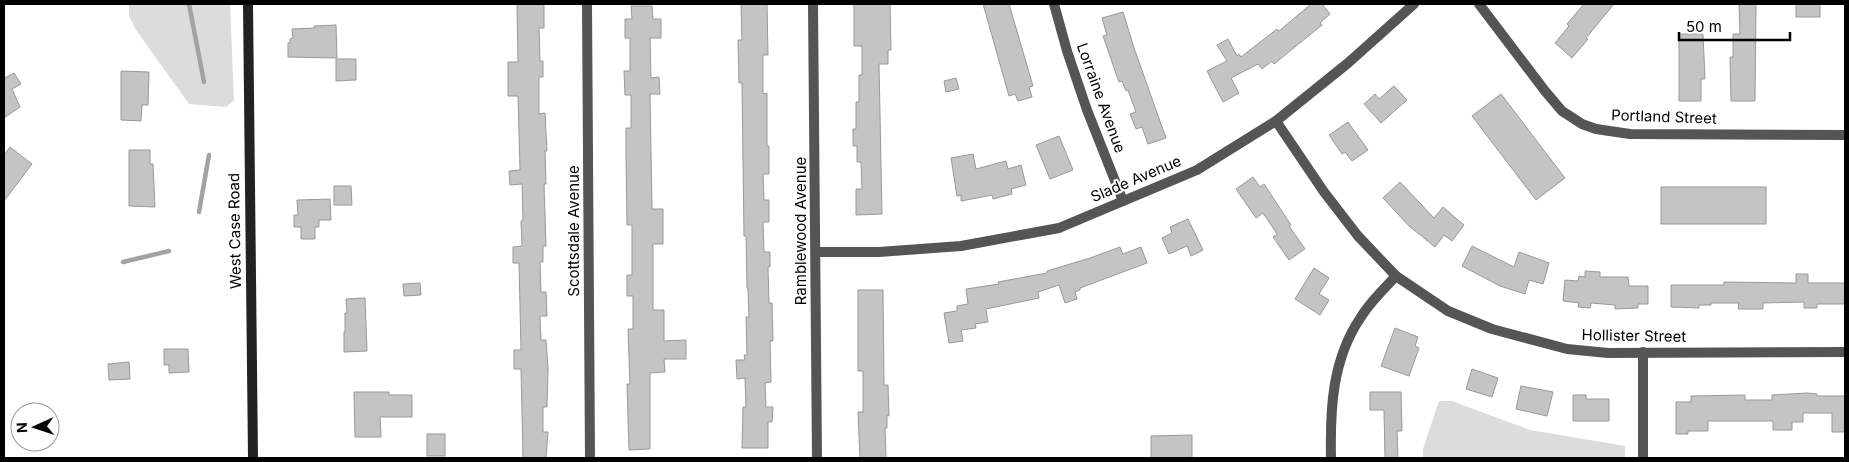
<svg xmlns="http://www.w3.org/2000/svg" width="1849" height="462" viewBox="0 0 1849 462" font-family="Inter,sans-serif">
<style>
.green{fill:#dcdcdc}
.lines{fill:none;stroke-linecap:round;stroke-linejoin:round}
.stream{stroke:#a3a3a3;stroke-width:4.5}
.building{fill:#c4c4c4;stroke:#999}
.street{stroke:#555;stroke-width:10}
.secondary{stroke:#222;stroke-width:10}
.labels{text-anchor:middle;stroke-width:4;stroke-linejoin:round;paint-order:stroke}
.street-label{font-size:15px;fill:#000;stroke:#fff}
</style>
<rect width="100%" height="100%" fill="#fff"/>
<g class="green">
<polygon points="129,4 230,4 234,100 226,107 189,104 136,30 129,16"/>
<polygon points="1439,401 1452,401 1530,430 1625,446 1625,458 1423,458 1423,449"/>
</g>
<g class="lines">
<g class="stream">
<polyline points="189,4 204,82"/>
<polyline points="199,212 209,155"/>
<polyline points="123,262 169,251"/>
</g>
</g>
<g class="building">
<polygon points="517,4 544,4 544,28 539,28 540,61 543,61 543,77 539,77 539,114 545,113 547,151 545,151 546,184 544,184 546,246 543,246 543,262 540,262 541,292 546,292 547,316 540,316 541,340 546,340 548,368 547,407 543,407 543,432 548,432 546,458 523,458 521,369 514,369 514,350 521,350 519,263 513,263 513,247 522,246 521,221 523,220 522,184 510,185 509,171 520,170 518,96 508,96 508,62 518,62"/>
<polygon points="741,4 767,4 768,55 763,55 763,94 767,93 767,146 769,146 769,174 763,174 764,200 769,200 769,222 763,222 764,252 770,252 770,267 768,267 769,303 772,303 773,341 770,341 771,382 765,383 766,407 773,407 772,422 768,422 768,448 742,448 743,407 746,407 745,378 737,379 736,360 745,360 744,355 747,355 746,317 749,317 748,288 747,288 746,236 744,236 742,83 739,83 738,40 742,40"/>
<polygon points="854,4 890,4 891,50 888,50 888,64 879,64 882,214 856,215 856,189 862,189 861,162 857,162 857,146 853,146 853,129 856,129 856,102 859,102 859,75 862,75 862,46 854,46"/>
<polygon points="983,4 1009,4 1033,86 1029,87 1032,97 1018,101 1015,94 1009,96"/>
<polygon points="1311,4 1322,4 1330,14 1320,23 1322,25 1274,64 1272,61 1262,69 1258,64 1231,78 1239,93 1223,102 1207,71 1227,61 1217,45 1228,39 1237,56 1239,54 1241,57 1277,29 1279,31"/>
<polygon points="1584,4 1614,4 1586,38 1588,39 1572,58 1555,43 1569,26 1567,24"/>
<polygon points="1739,4 1756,4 1755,101 1731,101 1730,57 1733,57 1733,34 1740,34"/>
<rect x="1796" y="4" width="24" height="13"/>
<polygon points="631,6 652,6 653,19 661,19 661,38 650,38 651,78 659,77 660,94 650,94 652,209 663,209 663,244 653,244 653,310 664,310 664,341 686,340 686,359 664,359 665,372 650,373 650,449 629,450 627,384 630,384 628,329 633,329 633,296 627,296 627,275 632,275 632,225 627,225 626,157 626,128 631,128 631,95 625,95 624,71 630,71 630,38 625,38 625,19 632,19"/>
<polygon points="1123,12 1134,48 1166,138 1148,144 1142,127 1136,129 1130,114 1136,112 1128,90 1126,91 1122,81 1119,82 1103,36 1107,35 1102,18"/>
<polygon points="336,25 337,58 288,57 288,43 290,43 290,39 293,38 292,29 315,28 314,26"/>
<polygon points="1679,34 1703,34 1705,79 1701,79 1701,101 1679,101"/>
<polygon points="336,59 356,59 356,80 336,81"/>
<polygon points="121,71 149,72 148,105 142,105 141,121 121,120"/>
<polygon points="14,73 21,84 12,89 20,107 4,118 4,76 5,78"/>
<polygon points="956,78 959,89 946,92 944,81"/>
<polygon points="1394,86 1407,100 1381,123 1364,104 1375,94 1379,99"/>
<polygon points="1501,94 1565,178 1536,200 1472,116"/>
<polygon points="1348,122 1368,150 1352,161 1345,152 1342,154 1329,135"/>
<polygon points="1059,136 1073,170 1050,179 1036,145"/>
<polygon points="10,147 32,164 4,201 4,155"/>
<polygon points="129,150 150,150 150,164 153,164 155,207 129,206"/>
<polygon points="973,154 976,169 1006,161 1008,169 1021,165 1026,185 1011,189 1012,194 993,199 992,195 961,201 961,195 957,196 951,158"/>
<polygon points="1253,177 1260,187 1264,184 1291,225 1289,226 1305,249 1289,260 1273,237 1277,234 1263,213 1256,218 1236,189"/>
<polygon points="1400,182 1434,218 1443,207 1464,225 1452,241 1444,235 1435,247 1409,226 1383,198"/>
<polygon points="334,186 351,186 352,205 334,205"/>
<rect x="1661" y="187" width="105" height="37"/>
<polygon points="330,199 331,220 319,220 319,227 315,227 315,239 301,239 301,227 294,227 294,215 298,215 297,200"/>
<polygon points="1188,219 1203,250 1191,256 1187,246 1169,254 1162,238 1172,233 1170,227"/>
<polygon points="1472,246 1514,267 1519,252 1549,263 1543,284 1529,280 1525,294 1500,286 1462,266"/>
<polygon points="1120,247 1123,254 1141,247 1147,263 1080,288 1080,290 1075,292 1077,299 1065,303 1059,285 1038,292 1039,298 986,309 988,322 975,324 976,328 961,330 963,341 949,343 944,313 957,311 957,306 968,304 966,289 999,284 998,282 1047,273 1047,271 1090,258"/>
<polygon points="1314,268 1329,278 1319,294 1329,300 1320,315 1295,299"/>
<polygon points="1585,271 1600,272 1600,277 1628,277 1629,286 1648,286 1648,304 1638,304 1638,308 1615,309 1615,305 1591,303 1590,308 1578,307 1579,303 1563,301 1565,280 1578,281 1579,276 1585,277"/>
<polygon points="1796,274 1808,274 1808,283 1845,283 1845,304 1817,304 1817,308 1804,308 1804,302 1763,303 1763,309 1738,309 1739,303 1711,303 1711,305 1699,305 1699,308 1671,307 1671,285 1724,285 1724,282 1796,283"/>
<polygon points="420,283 421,295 404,296 403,284"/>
<polygon points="858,290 883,290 884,385 888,385 889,416 887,415 887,428 885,428 886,458 860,458 858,412 863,412 863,371 858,371"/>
<polygon points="365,298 367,351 344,352 344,332 345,332 345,313 347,313 346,299"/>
<polygon points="1395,328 1418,337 1415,346 1419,348 1409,376 1381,366"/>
<polygon points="164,349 188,349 189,372 169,373 169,365 164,365"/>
<polygon points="129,362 130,379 109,380 108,364"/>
<polygon points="1472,369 1498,378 1492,397 1466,389"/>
<polygon points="1521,386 1553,392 1547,416 1516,409"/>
<polygon points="354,392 389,392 389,395 412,395 412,417 380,417 381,437 355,437"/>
<polygon points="1370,392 1401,392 1402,431 1397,431 1398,458 1385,458 1384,410 1370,410"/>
<polygon points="1807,393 1817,394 1817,396 1845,396 1845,432 1832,432 1832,413 1803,413 1803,422 1792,422 1792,430 1773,430 1773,421 1708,421 1708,431 1688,431 1688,434 1676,434 1676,402 1691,402 1691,396 1745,395 1745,400 1772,400 1772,395"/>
<polygon points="1573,395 1586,395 1586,399 1609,399 1609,421 1573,421"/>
<rect x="427" y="434" width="18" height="22"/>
<polygon points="1192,435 1192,458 1151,458 1151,436"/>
</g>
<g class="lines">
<g class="street">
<polyline points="587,4 590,458"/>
<polyline points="813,4 817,458"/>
<polyline points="1054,4 1067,51 1087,110 1123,201"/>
<polyline points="1479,4 1545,91 1562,111 1582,124 1596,129 1630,134 1845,135"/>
<polyline points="1276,121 1324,192 1358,236 1396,276 1448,311 1492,329 1567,349 1608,353 1845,352"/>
<polyline points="816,252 879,252 961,246 1059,228 1197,170 1276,121 1348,63 1414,4"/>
<polyline points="1643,352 1643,458"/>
<path d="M 1331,458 C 1330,409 1332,359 1361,317 C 1370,302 1384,289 1396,276"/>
</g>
<polyline class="secondary" points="248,4 253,458"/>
</g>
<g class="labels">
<g class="street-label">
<text transform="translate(1101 98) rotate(70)" y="5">Lorraine Avenue</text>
<text transform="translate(1664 117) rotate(2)" y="5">Portland Street</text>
<text transform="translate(1136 179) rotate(-23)" y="5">Slade Avenue</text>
<text transform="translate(235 231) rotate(-91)" y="5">West Case Road</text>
<text transform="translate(574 231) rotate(-90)" y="5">Scottsdale Avenue</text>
<text transform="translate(801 231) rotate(-90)" y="5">Ramblewood Avenue</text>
<text transform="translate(1634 336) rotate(1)" y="5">Hollister Street</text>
</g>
</g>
<rect width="1849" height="462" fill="none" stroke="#000000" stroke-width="10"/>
<g transform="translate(35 427) rotate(267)"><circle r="24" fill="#ffffff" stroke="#999999"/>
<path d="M0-4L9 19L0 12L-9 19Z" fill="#000000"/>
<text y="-8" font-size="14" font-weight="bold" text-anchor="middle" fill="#000000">N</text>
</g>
<path d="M1679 32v8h111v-8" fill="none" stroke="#000000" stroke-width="2.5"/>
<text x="1686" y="32" font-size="15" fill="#000000" stroke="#ffffff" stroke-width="4" paint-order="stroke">50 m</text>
</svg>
